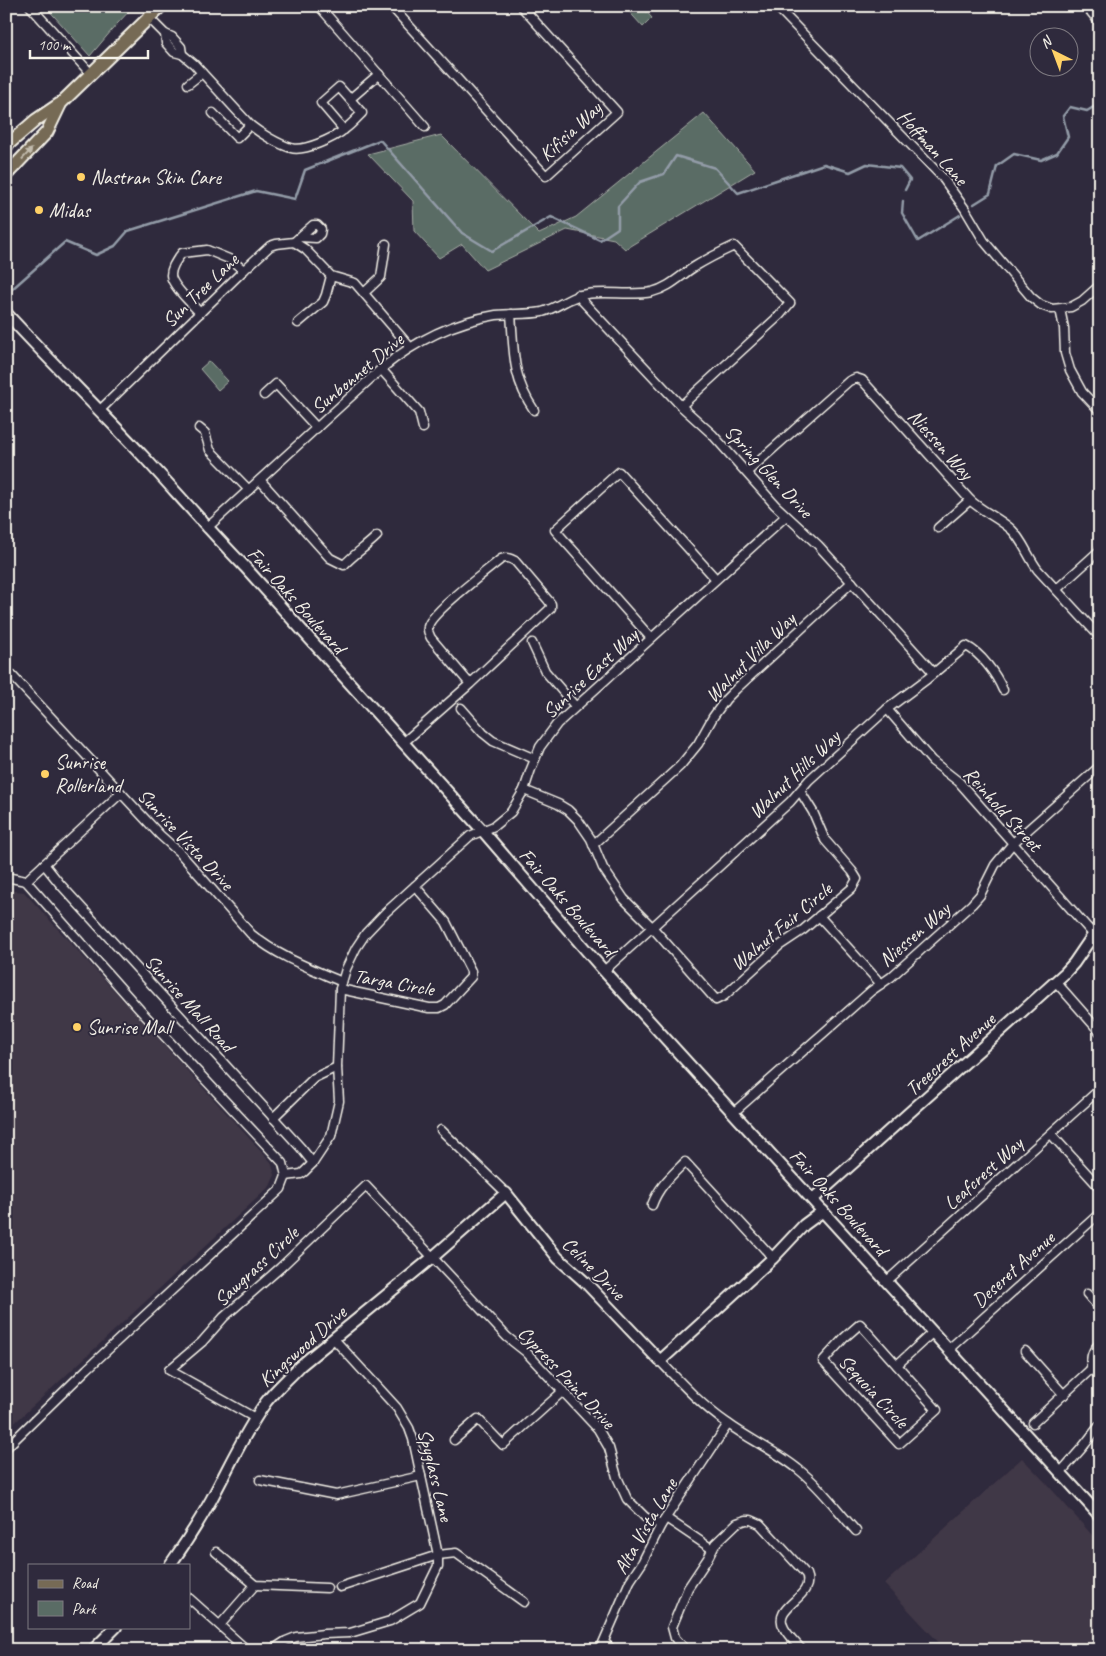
<svg xmlns="http://www.w3.org/2000/svg" width="1106" height="1656" viewBox="0 0 1106 1656" font-family="Caveat,sans-serif">
<style>
.built{fill:#413746}
.green{fill:#5a6c65;stroke:#a7aea6}
.lines{fill:none;stroke-linecap:round;stroke-linejoin:round}
.stream{stroke:#939ca8;stroke-width:2.5}
.street-casing{stroke:#f4f1e8;stroke-width:11}
.secondary-casing{stroke:#f4f1e8;stroke-width:14}
.primary-casing{stroke:#f4f1e8;stroke-width:15}
.street{stroke:#2f2a3d;stroke-width:8}
.secondary{stroke:#2f2a3d;stroke-width:10}
.primary{stroke:#766a55;stroke-width:11}
.oneway{fill:#c2bbad}
.poi-dot{fill:#ffd166;stroke:#2f2a3d;stroke-width:2}
.labels{text-anchor:middle;stroke-width:4;stroke-linejoin:round;paint-order:stroke}
.street-label{font-size:20px;fill:#f4f1e8;stroke:#2f2a3d}
.poi-label{font-size:20px;fill:#f4f1e8;stroke:#2f2a3d;text-anchor:start}
</style>
<rect width="100%" height="100%" fill="#2f2a3d"/>
<filter id="ink" filterUnits="userSpaceOnUse"><feTurbulence type="fractalNoise" baseFrequency=".02" numOctaves="2"/><feDisplacementMap in="SourceGraphic" scale="10" xChannelSelector="R" yChannelSelector="G"/><feConvolveMatrix kernelMatrix="1 2 1 2 8 2 1 2 1" color-interpolation-filters="sRGB"/></filter>
<g filter="url(#ink)">
<g class="built">
<polygon points="6,890 24,892 271,1162 275,1175 270,1186 6,1431"/>
<polygon points="1022,1458 1046,1483 1100,1544 1100,1650 946,1650 884,1584"/>
</g>
<g class="green">
<polygon points="45,6 134,6 117,24 90,56"/>
<polygon points="624,6 641,6 652,18 643,27"/>
<polygon points="704,113 755,170 625,249 614,239 567,230 485,270 462,244 439,258 414,231 413,201 368,154 441,135 539,234 576,217"/>
<polygon points="209,361 228,381 218,390 200,369"/>
</g>
<g class="lines">
<g class="stream">
<polyline points="903,201 902,213 918,241 960,215"/>
<polyline points="974,204 990,194 997,166 1014,154 1041,160 1057,153 1068,137 1063,116 1070,107 1087,111 1100,103"/>
<polyline points="11,290 65,242 96,255 115,246 128,231 256,191 295,199 305,170 380,140 462,233 492,251 551,217 600,240 618,228 618,206 640,182 664,174 676,156 715,168 738,193 824,164 850,172 867,164 900,168 910,180 905,190"/>
</g>
<g class="street-casing">
<g id="street">
<polyline points="30,6 91,74"/>
<polyline points="319,6 425,127"/>
<polyline points="391,6 546,176 617,112 521,6"/>
<polyline points="776,6 942,177 965,209 984,241 1031,297 1041,305 1052,309 1071,307 1082,301 1100,285"/>
<polyline points="1086,6 1100,23"/>
<polyline points="149,18 165,34 172,37 181,47 182,54"/>
<path d="M 165,34 L 166,43 L 174,52 L 182,54 L 194,64 L 250,125 C 260,133 278,144 291,148 C 304,152 334,138 345,129 C 351,125 356,119 362,113 L 339,87 L 321,103 L 344,130"/>
<polyline points="188,84 202,73"/>
<polyline points="350,99 379,74"/>
<polyline points="213,113 237,138 250,125"/>
<polyline points="294,242 313,225 317,225 321,229 320,234 316,238 300,237"/>
<polyline points="365,292 381,277 386,244"/>
<polyline points="577,295 681,406 712,434 775,505 818,545 934,673"/>
<polyline points="1060,309 1064,328 1065,353 1070,370 1082,392 1100,411"/>
<path d="M 200,313 C 193,305 171,285 171,275 C 171,267 177,259 182,253 L 207,250 L 229,259 L 244,270"/>
<path d="M 511,314 C 514,352 512,378 534,410"/>
<polyline points="298,323 323,302 326,295 331,276"/>
<polyline points="381,369 419,412 423,428"/>
<polyline points="264,395 276,384 317,428"/>
<polyline points="99,411 244,270 270,246 276,244 294,242 305,249 331,276 355,283 410,347"/>
<polyline points="199,428 205,433 210,450 249,490"/>
<path d="M 747,472 L 849,381 L 856,378 L 862,380 L 970,500 C 983,512 999,518 1012,530 C 1023,541 1028,557 1038,570 L 1100,637"/>
<path d="M 260,480 L 330,558 L 344,565 C 354,554 366,547 377,536"/>
<path d="M 207,528 L 381,369 C 415,341 453,322 496,315 C 511,313 527,315 542,312 C 558,308 571,295 587,294 C 608,291 631,296 652,292 C 669,288 680,276 694,267 C 707,259 721,252 734,246 L 790,303 L 780,315 L 681,406"/>
<polyline points="938,528 970,500"/>
<polyline points="1057,589 1100,550"/>
<polyline points="651,638 555,530 619,472 716,579"/>
<polyline points="532,643 545,671 575,706"/>
<path d="M 6,669 L 160,835 L 180,853 L 251,934 C 279,957 310,968 342,982"/>
<polyline points="461,708 483,733 493,741 535,759"/>
<polyline points="887,709 932,761 959,782 1093,934"/>
<path d="M 403,743 L 470,684 L 551,608 L 551,604 L 548,600 L 515,561 C 510,558 507,557 501,559 C 488,570 430,613 428,627 C 427,631 429,634 431,638 L 470,684"/>
<polyline points="524,790 558,804 568,810 578,820 591,839 603,868 624,899 652,927 716,1000 724,996 779,946 803,930 852,888 857,879 852,871 825,840 813,812 800,791"/>
<polyline points="593,845 680,766 698,744 713,717 726,699 736,689 852,582"/>
<polyline points="44,864 60,884 301,1148 313,1163"/>
<polyline points="6,877 26,881 140,1010 283,1163 286,1176 281,1189 87,1369 6,1448"/>
<polyline points="26,881 121,793"/>
<polyline points="819,916 881,984"/>
<path d="M 604,971 L 790,802 L 809,780 L 887,709 L 927,679 L 966,646 C 981,653 996,674 1003,690"/>
<polyline points="1056,982 1100,1032"/>
<polyline points="340,989 429,1008 439,1008 445,1005 471,977 471,971 446,922 415,886"/>
<polyline points="733,1113 871,991 891,977 972,904 980,895 995,865 1013,843 1100,766"/>
<polyline points="273,1118 314,1078 337,1067"/>
<polyline points="441,1130 506,1193"/>
<polyline points="1051,1134 1100,1188"/>
<polyline points="286,1176 301,1174 304,1172 313,1163 331,1136 339,1101 337,1067 340,989 346,969 356,948 366,933 385,913 470,836 494,826 511,812 524,790 531,769 540,747 557,724 786,516"/>
<path d="M 652,1205 C 659,1186 672,1175 685,1162 L 773,1258"/>
<polyline points="887,1281 1100,1089"/>
<polyline points="1087,1294 1100,1309"/>
<polygon points="860,1324 937,1410 899,1444 823,1361 844,1338"/>
<path d="M 1100,1343 C 1091,1351 1091,1357 1091,1369 L 1100,1376"/>
<polyline points="949,1349 1100,1213"/>
<polyline points="1025,1351 1064,1395"/>
<path d="M 660,1361 C 681,1383 701,1405 727,1423 C 750,1440 776,1451 798,1469 C 820,1486 837,1510 856,1531"/>
<polyline points="897,1365 933,1332"/>
<polyline points="255,1418 169,1370 202,1342 224,1317 280,1268 366,1186 507,1337 526,1352 598,1429 609,1448 617,1477 627,1499 645,1517 661,1525"/>
<polyline points="1033,1423 1091,1369"/>
<polyline points="454,1440 478,1419 503,1445 563,1391"/>
<polyline points="1060,1473 1082,1448 1100,1425"/>
<polyline points="260,1480 336,1495 421,1476"/>
<polyline points="666,1518 712,1549"/>
<polyline points="216,1552 255,1585 327,1588"/>
<polyline points="340,1587 438,1555 456,1553 524,1602"/>
<polyline points="189,1598 247,1650"/>
<polyline points="220,1625 255,1585"/>
<polyline points="604,1642 612,1650"/>
<polyline points="272,1650 286,1641 296,1637 324,1634 350,1633 390,1621 420,1603 438,1566 438,1555 413,1439 409,1428 397,1408 334,1339"/>
<polyline points="600,1650 630,1581 642,1563 661,1525 728,1424"/>
<path d="M 686,1650 L 675,1638 L 672,1627 L 688,1588 L 708,1558 L 715,1544 L 737,1523 L 746,1520 L 751,1520 L 760,1524 L 806,1574 C 816,1598 771,1605 784,1628 C 788,1636 796,1643 802,1650"/>
</g>
</g>
<g class="secondary-casing">
<g id="secondary">
<path d="M 6,313 C 51,362 98,408 143,456 C 177,493 210,531 245,567 L 482,830 L 604,971 L 1100,1516"/>
<polyline points="813,1199 1065,973 1074,963 1100,925"/>
<path d="M 170,1565 C 185,1544 199,1522 211,1500 C 229,1467 244,1433 266,1402 C 276,1389 289,1378 300,1366 L 433,1257 L 506,1193 L 558,1258 L 586,1283 L 660,1361 L 773,1258 L 804,1225 L 823,1211"/>
<polyline points="93,1650 116,1627"/>
</g>
</g>
<g class="primary-casing">
<g id="primary">
<polyline points="6,146 36,120 61,103 161,6"/>
<polyline points="6,175 47,132 60,105"/>
</g>
</g>
<use href="#street" class="street"/>
<use href="#secondary" class="secondary"/>
<use href="#primary" class="primary"/>
</g>
<defs><path id="oneway-solid" d="M-6-.8H1V-3.2L6.5 0L1 3.2V.8H-6Z" transform="scale(1.25)"/></defs>
<use class="oneway" href="#oneway-solid" transform="translate(27 154) rotate(-47)"/>
</g>
<g class="poi-dot">
<circle cx="81" cy="177" r="5"/>
<circle cx="39" cy="210" r="5"/>
<circle cx="45" cy="774" r="5"/>
<circle cx="77" cy="1027" r="5"/>
</g>
<g class="labels">
<g class="street-label">
<text transform="translate(570 131) rotate(-43)" y="7">Kifisia Way</text>
<text transform="translate(933 147) rotate(48)" y="7">Hoffman Lane</text>
<text transform="translate(200 290) rotate(-44)" y="7">Sun Tree Lane</text>
<text transform="translate(357 373) rotate(-40)" y="7">Sunbonnet Drive</text>
<text transform="translate(941 444) rotate(48)" y="7">Niessen Way</text>
<text transform="translate(769 471) rotate(47)" y="7">Spring Glen Drive</text>
<text transform="translate(297 600) rotate(48)" y="7">Fair Oaks Boulevard</text>
<text transform="translate(750 657) rotate(-45)" y="7">Walnut Villa Way</text>
<text transform="translate(590 673) rotate(-43)" y="7">Sunrise East Way</text>
<text transform="translate(794 774) rotate(-44)" y="7">Walnut Hills Way</text>
<text transform="translate(1003 809) rotate(48)" y="7">Reinhold Street</text>
<text transform="translate(186 839) rotate(47)" y="7">Sunrise Vista Drive</text>
<text transform="translate(568 902) rotate(49)" y="7">Fair Oaks Boulevard</text>
<text transform="translate(781 926) rotate(-40)" y="7">Walnut Fair Circle</text>
<text transform="translate(914 934) rotate(-41)" y="7">Niessen Way</text>
<text transform="translate(394 982) rotate(10)" y="7">Targa Circle</text>
<text transform="translate(190 1003) rotate(48)" y="7">Sunrise Mall Road</text>
<text transform="translate(950 1054) rotate(-42)" y="7">Treecrest Avenue</text>
<text transform="translate(983 1173) rotate(-42)" y="7">Leafcrest Way</text>
<text transform="translate(839 1202) rotate(48)" y="7">Fair Oaks Boulevard</text>
<text transform="translate(256 1266) rotate(-43)" y="7">Sawgrass Circle</text>
<text transform="translate(594 1268) rotate(45)" y="7">Celine Drive</text>
<text transform="translate(1013 1269) rotate(-42)" y="7">Deseret Avenue</text>
<text transform="translate(302 1346) rotate(-42)" y="7">Kingswood Drive</text>
<text transform="translate(567 1377) rotate(47)" y="7">Cypress Point Drive</text>
<text transform="translate(874 1391) rotate(47)" y="7">Sequoia Circle</text>
<text transform="translate(436 1475) rotate(76)" y="7">Spyglass Lane</text>
<text transform="translate(645 1526) rotate(-60)" y="7">Alta Vista Lane</text>
</g>
<g class="poi-label">
<text x="91" y="184">Nastran Skin Care</text>
<text x="49" y="217">Midas</text>
<text x="55" y="769">Sunrise<tspan x="55" dy="23">Rollerland</tspan></text>
<text x="87" y="1034">Sunrise Mall</text>
</g>
</g>
<rect width="1106" height="1656" fill="none" stroke="#2f2a3d" stroke-width="25"/>
<rect x="12" y="12" width="1081" height="1631" fill="none" stroke="#f4f1e8" stroke-width="2" filter="url(#ink)"/>
<rect x="28" y="1564" width="162" height="65" fill="#2f2a3d" stroke="#7e7a81"/>
<rect x="38" y="1580" width="25" height="8" fill="#766a55" stroke="#7e7a81"/>
<text x="72" y="1588" font-size="15" fill="#f4f1e8">Road</text>
<rect x="38" y="1601" width="25" height="15" fill="#5a6c65" stroke="#7e7a81"/>
<text x="72" y="1614" font-size="15" fill="#f4f1e8">Park</text>
<g transform="translate(1054 52) rotate(318)"><circle r="24" fill="#2f2a3d" stroke="#7e7a81"/>
<path d="M0-4L9 19L0 12L-9 19Z" fill="#ffd166"/>
<text y="-8" font-size="14" font-weight="bold" text-anchor="middle" fill="#f4f1e8">N</text>
</g>
<path d="M30 50v8h118v-8" fill="none" stroke="#f4f1e8" stroke-width="2.5"/>
<text x="38" y="50" font-size="15" fill="#f4f1e8" stroke="#2f2a3d" stroke-width="4" paint-order="stroke">100 m</text>
</svg>
